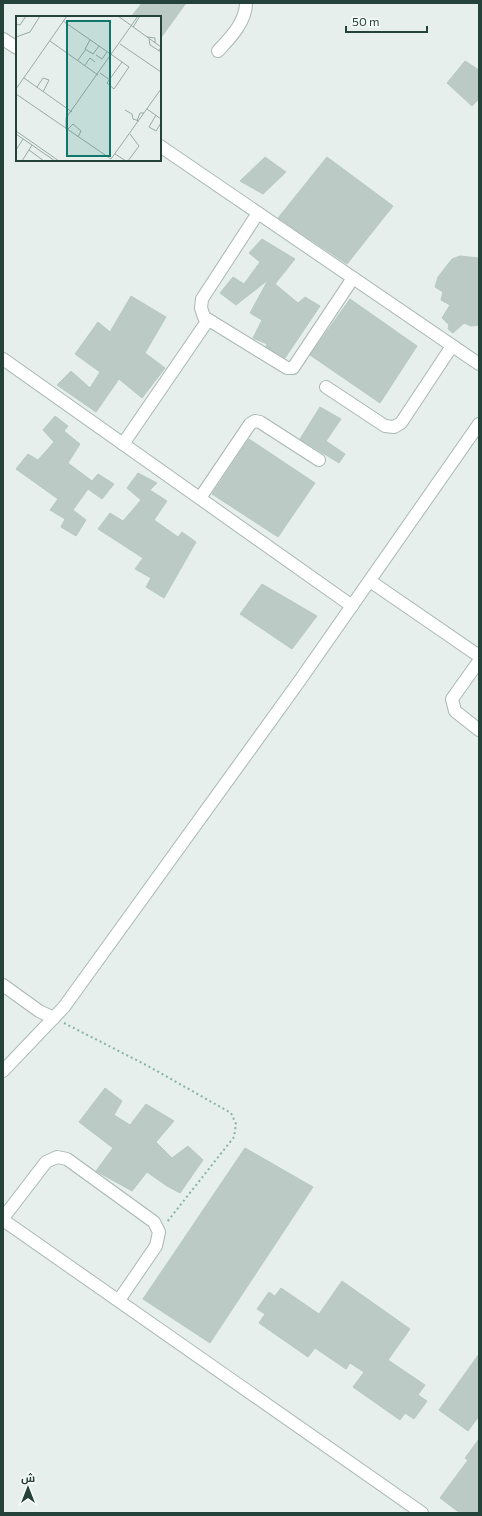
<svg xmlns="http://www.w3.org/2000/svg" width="482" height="1516" viewBox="0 0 482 1516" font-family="Commissioner,Cairo,sans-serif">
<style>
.building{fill:#bbcac4;stroke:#b8c9c2}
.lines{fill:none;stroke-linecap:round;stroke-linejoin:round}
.minor-casing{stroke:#a8b8b2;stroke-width:14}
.path{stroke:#86b3a5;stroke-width:2;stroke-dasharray:2 3;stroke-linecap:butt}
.minor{stroke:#fff;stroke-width:12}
.inset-road{fill:none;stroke:#98aaa4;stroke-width:1}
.view{fill:#0f766e;fill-opacity:0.15;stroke:#0f766e;stroke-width:2}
.inset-edge{fill:none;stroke:#24423a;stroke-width:2}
</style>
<rect width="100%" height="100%" fill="#e6efeb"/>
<g class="building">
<polygon points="142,3 186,3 160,39 160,17 131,17"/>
<polygon points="465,61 479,70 479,99 472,106 447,83"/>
<polygon points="265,157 286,172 263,194 240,181"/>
<polygon points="327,157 393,206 347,264 278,218"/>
<polygon points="262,239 295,259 275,284 298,303 305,297 320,306 285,358 266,347 267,344 253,338 262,320 250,313 268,280 236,305 220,293 233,277 244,284 260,262 249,253"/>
<polygon points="460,256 479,258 479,325 471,326 464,323 453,333 448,329 449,325 442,318 450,305 441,300 443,292 435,287 438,277 452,259"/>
<polygon points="131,296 166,317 145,353 165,368 142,398 119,379 96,412 57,385 71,371 90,388 100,372 75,354 98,322 110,332"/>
<polygon points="350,299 417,346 380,403 310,355"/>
<polygon points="320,407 341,419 326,441 345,454 339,463 300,439"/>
<polygon points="55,416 68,426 64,431 80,444 68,463 92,481 98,474 114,484 102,499 88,489 73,510 86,520 76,536 61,527 65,519 50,510 58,499 16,469 28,454 38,460 54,442 43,430"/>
<polygon points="249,439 315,483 278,537 212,494"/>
<polygon points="138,473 157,483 150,490 167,501 154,520 178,537 182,532 196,542 164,598 146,587 151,578 135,569 143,558 98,529 110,513 123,521 141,500 127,488"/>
<polygon points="262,584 317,616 292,649 240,614"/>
<polygon points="105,1088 122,1101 114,1115 130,1125 146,1104 174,1121 156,1142 172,1158 188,1146 203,1160 180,1193 167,1186 147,1172 132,1191 96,1171 113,1148 79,1122"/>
<polygon points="245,1148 313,1187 210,1343 143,1299"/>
<polygon points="342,1281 410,1329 388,1360 425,1385 418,1395 427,1401 414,1419 405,1413 400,1420 353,1387 364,1372 350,1363 346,1369 315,1348 308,1357 259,1323 265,1314 257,1309 269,1292 275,1296 281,1288 319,1314"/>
<polygon points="479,1354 479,1416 468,1431 439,1410"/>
<polygon points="479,1439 479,1513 460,1513 440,1498 468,1460 465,1458"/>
</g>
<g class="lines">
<g class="minor-casing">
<g id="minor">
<polyline points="3,39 17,48"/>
<path d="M 218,51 C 230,38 246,22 246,3"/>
<polyline points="160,146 479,364"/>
<polyline points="258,213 202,299 201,308 204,317 287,368 293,368 353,278"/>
<polyline points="3,359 352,606"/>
<polyline points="326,387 385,426 394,427 401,423 452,346"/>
<polyline points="123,444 208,320"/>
<polyline points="200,498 250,424 255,421 260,422 319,460"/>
<polyline points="370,581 479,656"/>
<polyline points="479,661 452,699 455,711 479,730"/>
<polyline points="3,985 39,1011 54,1018"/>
<polyline points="3,1071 64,1007 298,683 479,424"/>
<polyline points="3,1218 46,1162 57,1157 67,1159 154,1222 159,1232 156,1246 119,1300"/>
<polyline points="3,1220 422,1513"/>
</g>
</g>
<polyline class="path" points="64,1023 148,1066 231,1113 236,1124 234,1137 167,1222"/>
<use href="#minor" class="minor"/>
</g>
<g transform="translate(16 16)">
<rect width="145" height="145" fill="#e6efeb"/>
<path class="inset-road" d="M 102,0 L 145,31 L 143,35M 47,5 L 96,39 L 106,46 L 113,51 L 98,73 L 91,67 L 106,46M 0,8 L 4,9 L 10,0M 117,11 L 124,0M 0,21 L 14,16 L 24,0M 131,21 L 139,22 L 139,27M 133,23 L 134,29 L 145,36M 74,24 L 69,33 L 77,38 L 83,30M 34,25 L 82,59M 104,28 L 145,56M 80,39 L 86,43 L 91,36M 62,44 L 70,33M 69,49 L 74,42 L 79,46M 84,57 L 94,64M 8,62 L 56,96M 21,71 L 27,62 L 33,64 L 27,76M 0,73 L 51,0M 0,78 L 95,143 L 145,73M 131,93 L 145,103M 109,94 L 116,98 L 117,103 L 123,105M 140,99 L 133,111 L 140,115 L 145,107M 121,105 L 124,97 L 128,97M 50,113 L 50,102 L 122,0M 51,114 L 57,108 L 65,115 L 62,121M 0,115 L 43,145M 0,118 L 39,145M 0,134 L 7,123M 13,134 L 28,145M 99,138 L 110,145M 6,145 L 16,129M 112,145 L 123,130 L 114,118"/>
<path class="view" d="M 51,5 L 94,5 L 94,140 L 51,140 Z"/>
<rect width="145" height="145" class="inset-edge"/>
</g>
<rect width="482" height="1516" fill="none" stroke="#24423a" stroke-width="8"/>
<g transform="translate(28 1488)" stroke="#f7fbf9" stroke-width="3" paint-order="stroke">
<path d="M0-3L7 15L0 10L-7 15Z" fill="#24423a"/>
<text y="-6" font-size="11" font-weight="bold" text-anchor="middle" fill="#24423a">ش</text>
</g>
<path d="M346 26v6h81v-6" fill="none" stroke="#24423a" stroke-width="2"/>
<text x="352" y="26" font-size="12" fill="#24423a" stroke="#f7fbf9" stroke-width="3" paint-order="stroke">50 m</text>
</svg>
